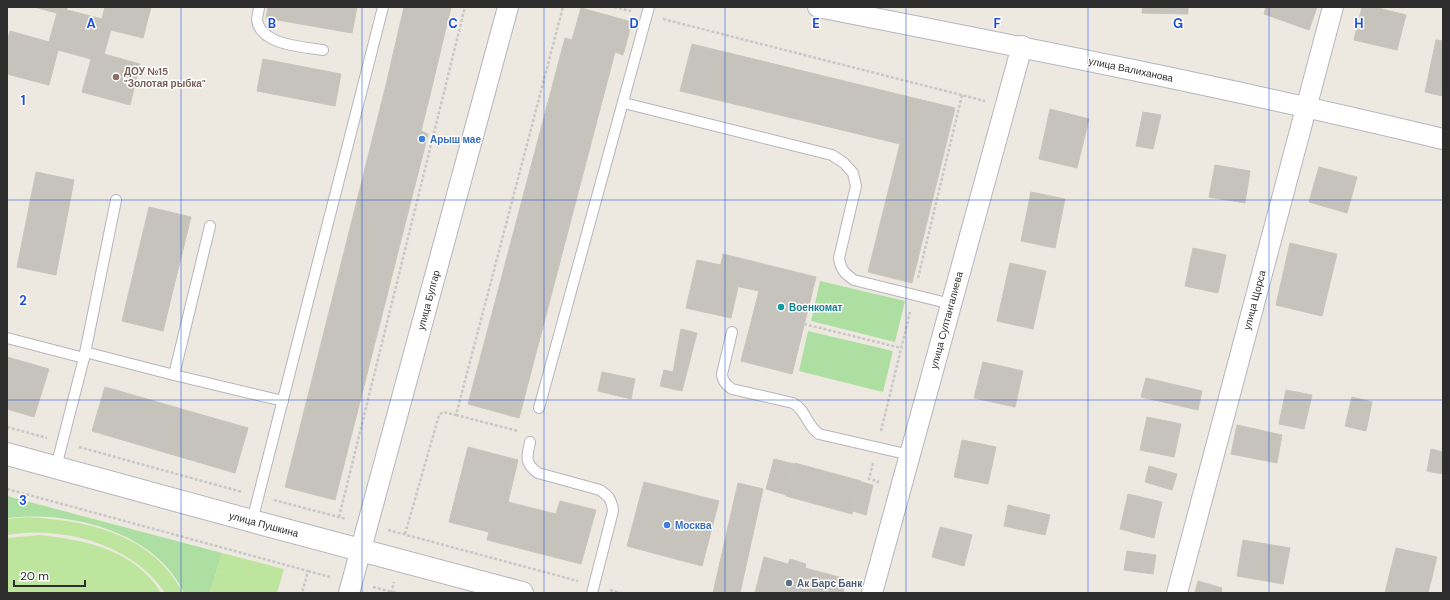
<svg xmlns="http://www.w3.org/2000/svg" width="1450" height="600" viewBox="0 0 1450 600" font-family="'DM Sans',sans-serif">
<style>
.green{fill:#aedfa2}
.pitch{fill:#bee59e}
.building{fill:#c6c3bc;stroke:#c9c5ba}
.lines{fill:none;stroke-linecap:round;stroke-linejoin:round}
.service-casing{stroke:#b4b5bf;stroke-width:12}
.minor-casing{stroke:#b4b5bf;stroke-width:22}
.secondary-casing{stroke:#b4b5bf;stroke-width:24}
.path{stroke:#c8c8c8;stroke-width:2.5;stroke-dasharray:3 2;stroke-linecap:butt}
.service{stroke:#fff;stroke-width:10}
.minor{stroke:#fff;stroke-width:20}
.secondary{stroke:#fff;stroke-width:22}
.grid{fill:none;stroke:#1d4ed8;stroke-width:1;stroke-opacity:0.55}
.education-dot{fill:#8d6e63;stroke:#fff;stroke-width:1.5}
.shop-dot{fill:#3f7fe0;stroke:#fff;stroke-width:1.5}
.culture-dot{fill:#0f9aa8;stroke:#fff;stroke-width:1.5}
.service-dot{fill:#5c6f8a;stroke:#fff;stroke-width:1.5}
.labels{text-anchor:middle;stroke-width:3;stroke-linejoin:round;paint-order:stroke}
.street-label{font-size:10px;fill:#2d2d2d;stroke:#fff}
.education-label{font-size:10px;font-weight:bold;fill:#785e54;stroke:#fff;text-anchor:start}
.shop-label{font-size:10px;font-weight:bold;fill:#366cbe;stroke:#fff;text-anchor:start}
.culture-label{font-size:10px;font-weight:bold;fill:#0d838f;stroke:#fff;text-anchor:start}
.service-label{font-size:10px;font-weight:bold;fill:#4e5e75;stroke:#fff;text-anchor:start}
.grid-label{font-size:13px;text-anchor:middle;font-weight:bold;fill:#1d4ed8;stroke:#fff;stroke-width:3;stroke-linejoin:round;paint-order:stroke}
</style>
<rect width="100%" height="100%" fill="#ede9e1"/>
<g class="green">
<polygon points="820,281 905,301 895,342 811,321"/>
<polygon points="808,331 893,351 883,392 799,371"/>
<path d="M 7,496 L 222,553 L 210,593 L 184,593 C 156,531 68,510 7,518 Z"/>
</g>
<g class="pitch">
<path d="M 28,517 C 90,521 152,534 183,593 L 165,593 C 134,545 62,525 7,535 L 7,519 Z"/>
<path d="M 40,535 C 86,540 135,550 161,593 L 7,593 L 7,538 Z"/>
<polygon points="222,553 284,569 277,593 210,593"/>
</g>
<g class="building">
<polygon points="34,7 67,7 67,10 102,19 105,7 151,7 143,38 111,30 104,54 140,64 130,105 82,92 91,59 58,50 49,85 7,74 7,41 10,31 49,42 57,13"/>
<polygon points="268,7 357,7 352,33 266,18"/>
<polygon points="404,7 451,7 430,95 386,85"/>
<polygon points="1143,7 1188,7 1188,14 1142,13"/>
<polygon points="1266,7 1317,7 1309,30 1264,14"/>
<polygon points="1362,7 1374,7 1406,15 1397,50 1354,40"/>
<polygon points="581,8 632,22 623,55 615,52 519,418 468,404 565,38 572,40"/>
<polygon points="1436,40 1443,41 1443,96 1425,92"/>
<polygon points="692,44 955,108 912,283 868,272 900,144 680,91"/>
<polygon points="263,59 341,74 335,106 257,91"/>
<polygon points="386,85 430,95 421,131 428,134 335,500 285,487"/>
<polygon points="1050,109 1089,119 1077,168 1039,159"/>
<polygon points="1143,112 1161,115 1153,149 1136,146"/>
<polygon points="1215,165 1250,171 1245,203 1209,197"/>
<polygon points="1319,167 1357,177 1347,213 1309,202"/>
<polygon points="36,172 74,180 56,275 17,267"/>
<polygon points="1031,192 1065,199 1055,248 1021,241"/>
<polygon points="149,207 191,217 163,331 122,321"/>
<polygon points="1290,243 1337,254 1322,316 1276,305"/>
<polygon points="1193,248 1226,255 1218,293 1185,286"/>
<polygon points="723,254 816,277 792,374 741,361 759,291 717,282"/>
<polygon points="697,260 721,265 717,282 738,287 731,318 686,308"/>
<polygon points="1010,263 1046,271 1033,329 997,321"/>
<polygon points="681,329 697,333 682,391 660,386 664,370 673,372"/>
<polygon points="7,357 49,369 34,417 7,409"/>
<polygon points="983,362 1023,371 1015,407 974,398"/>
<polygon points="602,372 635,379 631,399 598,391"/>
<polygon points="1146,378 1202,391 1198,410 1141,397"/>
<polygon points="105,387 248,428 235,473 92,431"/>
<polygon points="1286,390 1312,395 1304,429 1279,424"/>
<polygon points="1352,397 1372,402 1366,431 1345,426"/>
<polygon points="1147,417 1181,424 1174,457 1140,450"/>
<polygon points="1237,425 1282,435 1277,463 1231,454"/>
<polygon points="962,440 996,447 988,484 954,477"/>
<polygon points="468,447 518,460 508,502 556,514 560,501 596,510 581,564 487,540 489,532 449,522"/>
<polygon points="1431,449 1443,452 1443,474 1427,471"/>
<polygon points="774,459 794,464 786,495 766,489"/>
<polygon points="795,463 861,481 852,514 786,496"/>
<polygon points="1149,466 1177,474 1172,490 1145,482"/>
<polygon points="644,482 719,501 702,566 627,546"/>
<polygon points="861,482 873,485 866,515 853,511"/>
<polygon points="738,483 763,489 740,593 713,593"/>
<polygon points="1128,494 1162,502 1154,538 1120,529"/>
<polygon points="1008,505 1050,515 1045,535 1004,526"/>
<polygon points="940,527 972,535 964,566 932,557"/>
<polygon points="1243,540 1290,548 1283,584 1237,576"/>
<polygon points="1396,548 1437,557 1428,593 1385,593"/>
<polygon points="1127,551 1156,555 1153,574 1124,570"/>
<polygon points="764,557 788,564 790,559 806,564 805,568 824,573 818,593 755,593"/>
<polygon points="824,573 846,579 843,593 818,593"/>
<polygon points="1198,581 1222,588 1221,593 1195,593"/>
</g>
<g class="lines">
<g class="service-casing">
<g id="service">
<path d="M 259,7 C 259,11 257,16 257,19 C 259,45 303,47 323,50"/>
<path d="M 624,103 L 832,155 L 844,163 L 853,173 L 856,186 L 839,258 C 841,270 844,273 854,280 L 951,304"/>
<path d="M 732,332 L 722,374 C 722,381 726,385 732,389 L 793,403 C 806,410 807,426 819,434 L 910,455"/>
<polyline points="7,338 84,358"/>
<polyline points="85,352 174,375 210,226"/>
<polyline points="174,375 283,401"/>
<polyline points="539,408 649,7"/>
<path d="M 530,442 C 527,457 524,463 538,473 L 600,490 C 609,496 612,501 613,511 L 592,593"/>
<polyline points="56,467 84,358 116,200"/>
<polyline points="252,521 383,7"/>
</g>
</g>
<g class="minor-casing">
<g id="minor">
<path d="M 818,7 C 1027,48 1236,89 1443,139"/>
<polyline points="349,593 508,7"/>
<polyline points="872,593 1022,46"/>
<polyline points="1177,593 1333,7"/>
</g>
</g>
<g class="secondary-casing">
<polyline id="secondary" points="7,454 252,521 522,593"/>
</g>
<g class="path">
<polyline points="614,7 631,11"/>
<polyline points="663,19 985,101"/>
<polyline points="918,278 962,95"/>
<polyline points="804,324 901,348"/>
<polyline points="456,415 518,431"/>
<polyline points="7,427 47,438"/>
<polyline points="881,431 910,312"/>
<polyline points="79,447 242,492"/>
<polyline points="873,463 869,479 878,481 877,485"/>
<polyline points="7,489 308,571 302,593"/>
<polyline points="274,500 346,519"/>
<polyline points="339,517 465,7"/>
<polyline points="388,530 578,581"/>
<polyline points="405,534 439,415 443,412 456,415 563,7"/>
<polyline points="308,571 330,577"/>
<polyline points="373,587 396,593"/>
<polyline points="610,590 621,593"/>
<polyline points="391,593 394,582"/>
</g>
<use href="#service" class="service"/>
<use href="#minor" class="minor"/>
<use href="#secondary" class="secondary"/>
</g>
<path class="grid" d="M 181,7 L 181,593M 362,7 L 362,593M 544,7 L 544,593M 725,7 L 725,593M 906,7 L 906,593M 1088,7 L 1088,593M 1269,7 L 1269,593M 7,200 L 1443,200M 7,400 L 1443,400"/>
<circle class="education-dot" cx="116" cy="77" r="4"/>
<g class="shop-dot">
<circle cx="422" cy="139" r="4"/>
<circle cx="667" cy="525" r="4"/>
</g>
<circle class="culture-dot" cx="781" cy="307" r="4"/>
<circle class="service-dot" cx="789" cy="583" r="4"/>
<g class="labels">
<g class="street-label">
<text transform="translate(1131 69) rotate(12)" y="4">улица Валиханова</text>
<text transform="translate(428 300) rotate(-75)" y="4">улица Булгар</text>
<text transform="translate(1254 300) rotate(-75)" y="4">улица Щорса</text>
<text transform="translate(946 320) rotate(-75)" y="4">улица Султангалиева</text>
<text transform="translate(264 524) rotate(15)" y="4">улица Пушкина</text>
</g>
<g class="education-label">
<text x="124" y="75">ДОУ №15<tspan x="124" dy="12">"Золотая рыбка"</tspan></text>
</g>
<g class="shop-label">
<text x="430" y="143">Арыш мае</text>
<text x="675" y="529">Москва</text>
</g>
<g class="culture-label">
<text x="789" y="311">Военкомат</text>
</g>
<g class="service-label">
<text x="797" y="587">Ак Барс Банк</text>
</g>
</g>
<g class="grid-label">
<text x="91" y="28">A</text>
<text x="272" y="28">B</text>
<text x="453" y="28">C</text>
<text x="634" y="28">D</text>
<text x="816" y="28">E</text>
<text x="997" y="28">F</text>
<text x="1178" y="28">G</text>
<text x="1359" y="28">H</text>
<text x="23" y="105">1</text>
<text x="23" y="305">2</text>
<text x="23" y="505">3</text>
</g>
<rect width="1450" height="600" fill="none" stroke="#2d2d2d" stroke-width="16"/>
<path d="M14 580v6h71v-6" fill="none" stroke="#2d2d2d" stroke-width="2"/>
<text x="20" y="580" font-size="12" fill="#2d2d2d" stroke="#ffffff" stroke-width="3" paint-order="stroke">20 m</text>
</svg>
